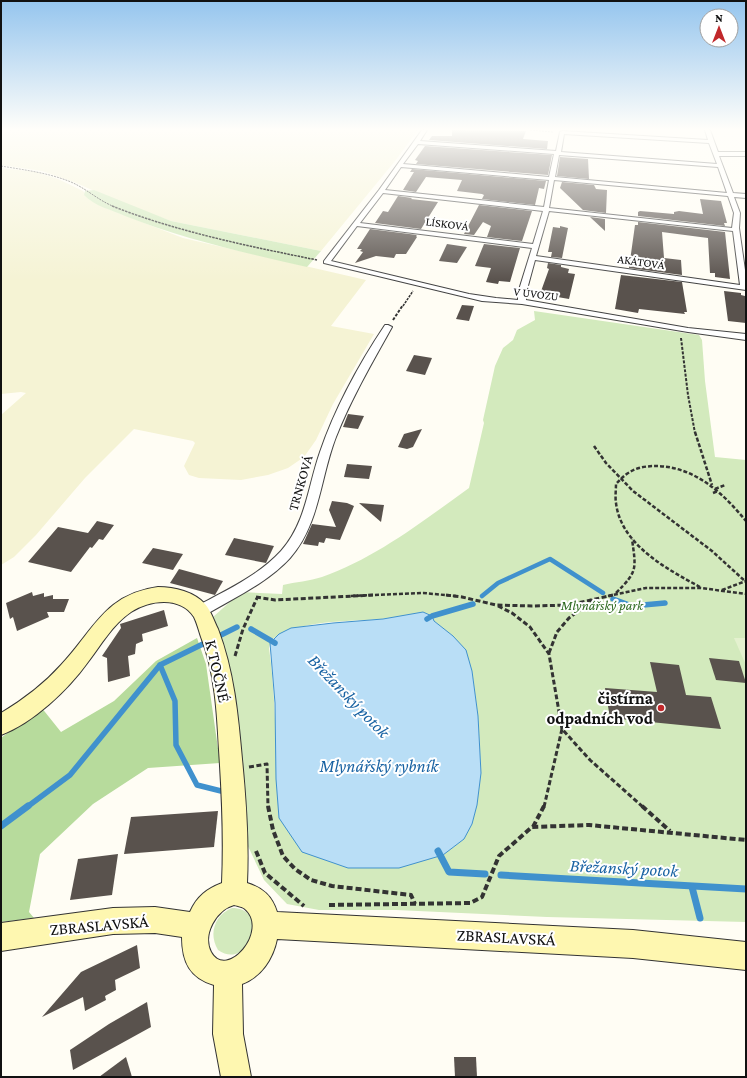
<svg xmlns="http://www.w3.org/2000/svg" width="747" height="1078" viewBox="0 0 747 1078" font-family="'Crimson Pro',serif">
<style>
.farmland{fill:#f5f3d4}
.green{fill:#d3eabd;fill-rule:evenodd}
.forest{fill:#b7db9c}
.pitch{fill:#e4f1cf}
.water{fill:#b9def6;stroke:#4091cd}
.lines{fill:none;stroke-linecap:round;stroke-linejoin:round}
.stream-far2{stroke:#4091cd;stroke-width:4.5}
.stream-far1{stroke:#4091cd;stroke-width:5.5}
.stream{stroke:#4091cd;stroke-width:7}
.building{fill:#59524d}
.street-casing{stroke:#444;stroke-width:2}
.secondary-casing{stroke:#333;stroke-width:2}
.path-far5{stroke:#333;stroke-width:1;stroke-dasharray:2 1;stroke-linecap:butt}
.path-far4{stroke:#333;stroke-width:1.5;stroke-dasharray:2.5 1;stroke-linecap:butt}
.path-far3{stroke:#333;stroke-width:2;stroke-dasharray:3 1.5;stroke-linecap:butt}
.path-far2{stroke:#333;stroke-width:2.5;stroke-dasharray:4 2;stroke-linecap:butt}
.path-far1{stroke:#333;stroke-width:3;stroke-dasharray:5 2.5;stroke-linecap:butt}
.path{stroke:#333;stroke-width:4;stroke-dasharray:6 3;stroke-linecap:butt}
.street{fill:#fff;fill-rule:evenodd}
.secondary{fill:#fef7b0;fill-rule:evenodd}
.poi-dot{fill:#c1282b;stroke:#fff;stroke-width:1.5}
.labels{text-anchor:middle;stroke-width:4;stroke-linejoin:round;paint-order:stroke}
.far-street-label{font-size:12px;fill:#111;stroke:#fff}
.street-label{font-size:14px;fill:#111;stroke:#fff}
.park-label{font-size:14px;font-style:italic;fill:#2d6920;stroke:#fff}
.near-street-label{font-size:17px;fill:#111;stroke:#fff}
.near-poi-label{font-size:17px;font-weight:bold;fill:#111;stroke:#fff;text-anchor:end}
.near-water-label{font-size:18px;font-style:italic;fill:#1963a3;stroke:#fff}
</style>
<rect width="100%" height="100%" fill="#fffdf4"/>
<g class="farmland">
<polygon points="1,130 418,130 395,161 321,251 171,221 117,201 74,182 42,171 1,165"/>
<polygon points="1,168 36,172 58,179 83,191 90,200 103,207 183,238 366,280 331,326 374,334 333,404 316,440 304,457 288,468 268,475 241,480 199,478 189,475 184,466 195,443 193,441 134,429 85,478 36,535 14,557 1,565 1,415 26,393 21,392 1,394"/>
</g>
<g class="green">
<path d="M 94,190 L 171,221 L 321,251 L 307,267 C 245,253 184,239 125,216 C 112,210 94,206 84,195 L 85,191 Z"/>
<path d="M 534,311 L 699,335 L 702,340 L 705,381 L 715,457 L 746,460 L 746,922 L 547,917 L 396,910 L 319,910 L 287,904 L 264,880 L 246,842 L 236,723 L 229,665 L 213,617 L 241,592 L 282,594 L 283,585 C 295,582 310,581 322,577 C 376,558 423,521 469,488 L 484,423 L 483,420 L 495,366 L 503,348 L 513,340 L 517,330 L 535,320 ZM 423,612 L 432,616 L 434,621 L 453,636 L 472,671 L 478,716 L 481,773 L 477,805 L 472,824 L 464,839 L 443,855 L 348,868 L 279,818 C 275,761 277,704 269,648 L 271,640 C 300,619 347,622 381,619 C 395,618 409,615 423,612 Z"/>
<path d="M 232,908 C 272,908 248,972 218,950 C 208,933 215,915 232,908 Z"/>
</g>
<polygon class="forest" points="197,638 206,664 220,763 148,768 93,804 40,854 29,912 34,918 1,922 1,738 41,707 61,732 114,701 156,661"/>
<polygon class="pitch" points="734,638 746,638 746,665"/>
<polygon class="water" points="423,612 432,616 434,621 453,636 466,650 472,671 478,716 481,773 477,805 472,824 464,839 443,855 399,868 348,868 302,852 279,818 276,779 275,703 270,643 279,634 291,628 333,623 383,619"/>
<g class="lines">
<polyline class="stream-far2" points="482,596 498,583 550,559 603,593"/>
<g class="stream-far1">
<polyline points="613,599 632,606 665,603"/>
<polyline points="427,619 432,616 473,604"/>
<polyline points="251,629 275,643"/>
<polyline points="215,638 237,627"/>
<polyline points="160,665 175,701 176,745 197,785 221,791"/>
<polyline points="27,807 70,775 160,665 209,641"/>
</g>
<g class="stream">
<polyline points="1,826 28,806"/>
<polyline points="438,851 449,872 485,874"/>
<polyline points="501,875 746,889"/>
<polyline points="692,887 700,918"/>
</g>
</g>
<g class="building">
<polygon points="452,130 526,131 523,139 548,141 547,149 429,140 432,136 452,136"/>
<polygon points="425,146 552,155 548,175 416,164 418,161 415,160"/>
<polygon points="560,157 588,159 589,179 557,176"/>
<polygon points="412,169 546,181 544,189 539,188 535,205 482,199 484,195 482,194 457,191 462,180 426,177 416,192 403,190 414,172 410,172"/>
<polygon points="562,182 594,185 596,189 607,190 606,213 583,210 560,188"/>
<polygon points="398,196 412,198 411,199 438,202 421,229 375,223 383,211 388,212"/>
<polygon points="700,199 721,201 727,223 724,223 725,226 638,216 638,212 640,211 674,214 674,212 679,211 703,214"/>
<polygon points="479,205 532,211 522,241 487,237 491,226 483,222 474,235 464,234"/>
<polygon points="590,217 605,219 605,231"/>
<polygon points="638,222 725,232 730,279 715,277 715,273 710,273 708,238 662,232 664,258 681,260 682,275 629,268 635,225 638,225"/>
<polygon points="560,226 568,228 562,258 551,257 552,252 548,252 553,227 560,228"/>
<polygon points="370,229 417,235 416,236 417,237 406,254 396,254 394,258 376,256 355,263 363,252 360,251 362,249 357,249"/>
<polygon points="447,244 467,247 457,263 439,261"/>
<polygon points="484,244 520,248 510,282 499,281 498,284 486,282 491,268 475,266"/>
<polygon points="548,263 561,265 561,267 569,269 568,273 575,274 569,299 540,294 549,269 547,268"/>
<polygon points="621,275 682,282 687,312 684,312 685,314 639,309 638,313 615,309"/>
<polygon points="724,291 741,293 741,295 745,296 746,323 728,321"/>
<polygon points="462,305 474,306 469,321 456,319"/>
<polygon points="414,355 432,358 425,375 406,371"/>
<polygon points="348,414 364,416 358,429 343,427"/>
<polygon points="422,429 413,447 407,449 398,447 404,434"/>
<polygon points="347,464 372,466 369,479 344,477"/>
<polygon points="332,501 347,503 354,506 340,540 326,538 324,543 319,542 318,546 303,544 312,524 336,527 329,510"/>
<polygon points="359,503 384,505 381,522"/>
<polygon points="97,521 114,525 103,540 99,539 92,548 90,547 71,572 28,562 58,527 88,533"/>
<polygon points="234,538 274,546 266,563 225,555"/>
<polygon points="153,548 183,554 173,570 142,563"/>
<polygon points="179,569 223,581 215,595 170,583"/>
<polygon points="32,592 33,596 44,593 44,597 53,595 53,599 69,599 64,612 47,612 49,617 17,631 13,617 10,619 6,603"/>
<polygon points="164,610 168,626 142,634 143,641 136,644 135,654 128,656 130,676 108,682 107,658 102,656 121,628 120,624"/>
<polygon points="709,658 739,661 746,683 716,680"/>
<polygon points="650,662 679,665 686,695 711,697 721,729 610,718 605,688 657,692"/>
<polygon points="218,811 214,847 124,854 131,817"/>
<polygon points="118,854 112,895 70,900 78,859"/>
<polygon points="137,945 140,968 115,980 116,990 105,996 106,1000 85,1011 83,997 42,1017 81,972"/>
<polygon points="147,1002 151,1027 73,1070 70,1050 109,1024"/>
<polygon points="126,1057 132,1077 99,1077"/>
<polygon points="454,1057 476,1057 477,1077 455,1077"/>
</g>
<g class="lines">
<g class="street-casing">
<g id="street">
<path d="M 422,130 L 427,130 L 420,141 L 556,151 L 560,132 L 562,131 L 708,140 L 705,130 L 710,130 L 718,152 L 746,152 L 746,156 L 719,156 L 733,193 L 746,194 L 746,198 L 734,197 L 740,213 L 739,228 L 746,277 L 746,290 L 535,260 L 526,293 L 526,300 L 688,328 L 746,334 L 746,340 L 688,332 L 522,304 L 482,301 L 324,263 L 324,261 L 379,190 ZM 564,134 L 709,143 L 717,164 L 561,152 ZM 418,144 L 554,154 L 549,177 L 403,164 ZM 559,155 L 718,167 L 727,193 L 555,177 ZM 401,167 L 549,180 L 544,207 L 385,190 ZM 554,180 L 728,196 L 734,213 L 732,228 L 549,208 ZM 383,193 L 543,211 L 533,244 L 360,223 ZM 549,211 L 733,231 L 740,285 L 536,256 ZM 357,226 L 532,248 L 518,293 L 518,300 L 496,298 L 469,294 L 331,261 Z"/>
<path d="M 385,325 L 388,325 L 392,327 C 372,363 351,399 336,437 C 320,478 320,524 290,558 C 267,583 234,598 205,615 L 200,617 L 195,615 L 193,611 L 195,607 C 225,591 258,576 281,551 C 306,523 308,486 320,452 C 335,408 359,364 385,325 Z"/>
</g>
</g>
<g class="secondary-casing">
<path id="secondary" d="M 158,587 C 175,587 194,592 205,604 C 211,611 214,621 218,629 C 234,671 238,714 242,759 C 246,800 249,842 247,883 C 263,888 272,896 277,912 L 633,930 L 746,942 L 746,970 L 633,958 L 277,939 C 273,959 261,977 242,984 L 243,1034 L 251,1077 L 221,1077 L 213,1034 L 214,985 C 190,978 182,962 182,937 L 155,933 L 113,934 L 1,951 L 1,923 L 113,908 L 155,907 L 190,912 C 197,896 207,889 222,883 C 224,838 222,794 219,750 C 217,712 215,673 201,637 C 199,631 197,623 194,617 C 180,596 150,600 131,612 C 113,624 101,645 88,662 C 68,690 33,723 1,735 L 1,713 C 23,700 44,684 61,665 C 94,630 105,594 158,587 ZM 234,905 C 238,906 243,907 245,909 C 270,930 227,981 211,952 C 202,935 216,910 234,905 Z"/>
</g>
<g class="path-far5">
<polyline points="530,130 553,132"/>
<path d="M 1,166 C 25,170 49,173 71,182 C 87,189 99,201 115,207"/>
</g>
<g class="path-far4">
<path d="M 112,206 C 178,232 248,246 317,260"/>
<polyline points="403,306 413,291"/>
</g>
<g class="path-far3">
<polyline points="393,320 403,305"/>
<polyline points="681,338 688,395 695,433"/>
</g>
<g class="path-far2">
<polyline points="695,432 712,485"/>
<polyline points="594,446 606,463 633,491 712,551 746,582"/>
<polyline points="715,489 725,485"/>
<polyline points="713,493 718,491"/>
<path d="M 700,587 C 667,569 621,545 616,503 C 615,497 616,490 616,484 C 620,480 624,475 630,472 C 637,467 648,466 657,466 C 695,467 723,493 746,521"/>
<polyline points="722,590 746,581"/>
<path d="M 616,593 C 638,571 636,569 632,539"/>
<polyline points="351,596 423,593 456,596"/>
<polyline points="608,596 646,588 701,588 746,594"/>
</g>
<g class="path-far1">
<polyline points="446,595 462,597 496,605 532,606 569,605 613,595"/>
<polyline points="256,597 275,600 373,595"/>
<polyline points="498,606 512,613 530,627 549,654 562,729 590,760 643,807"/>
<polyline points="549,653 557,632 569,618 593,600"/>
<polyline points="235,656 243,629 257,598"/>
<polyline points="249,767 267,764 268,807"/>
<polyline points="544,807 562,729"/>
</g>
<g class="path">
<polyline points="268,806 273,830 283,856 295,869 311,880 332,886 411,895 415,904"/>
<polyline points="642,806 670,831"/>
<polyline points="533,827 544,806"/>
<polyline points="256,851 265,873 304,906"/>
<polyline points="329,905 470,903 482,897 499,856 532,827 589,825 746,840"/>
</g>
<use href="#street" class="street"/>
<use href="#secondary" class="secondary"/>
</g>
<linearGradient id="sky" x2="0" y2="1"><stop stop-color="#95c5ee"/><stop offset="0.46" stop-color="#fffefa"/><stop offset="1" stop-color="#fffefa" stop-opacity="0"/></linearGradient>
<rect width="747" height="281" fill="url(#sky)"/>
<circle class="poi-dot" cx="661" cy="708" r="4"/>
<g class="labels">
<g class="far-street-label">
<text transform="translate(447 224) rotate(7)" y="4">LÍSKOVÁ</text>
<text transform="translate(641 262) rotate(8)" y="4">AKÁTOVÁ</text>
<text transform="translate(536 294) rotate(7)" y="4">V ÚVOZU</text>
</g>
<g class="street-label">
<text transform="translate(300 483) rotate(-74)" y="5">TRNKOVÁ</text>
</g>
<g class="park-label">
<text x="602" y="610">Mlynářský park</text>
</g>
<g class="near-street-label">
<text transform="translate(218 671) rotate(77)" y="6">K TOČNÉ</text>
<text transform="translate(99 925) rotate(-5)" y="6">ZBRASLAVSKÁ</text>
<text transform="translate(506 937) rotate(3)" y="6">ZBRASLAVSKÁ</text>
</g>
<g class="near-poi-label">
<text x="653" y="704">čistírna<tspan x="653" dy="20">odpadních vod</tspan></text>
</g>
<g class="near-water-label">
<text transform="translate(349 696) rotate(46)" y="6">Břežanský potok</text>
<text x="379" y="772">Mlynářský rybník</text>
<text transform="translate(624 868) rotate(3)" y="6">Břežanský potok</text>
</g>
</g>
<rect width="747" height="1078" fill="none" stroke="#111111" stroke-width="4"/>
<g transform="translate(719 28)"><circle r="19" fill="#ffffff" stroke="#a0a0a0"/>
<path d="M0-3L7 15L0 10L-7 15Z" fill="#c1282b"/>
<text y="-6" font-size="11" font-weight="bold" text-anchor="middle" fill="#111111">N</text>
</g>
</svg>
